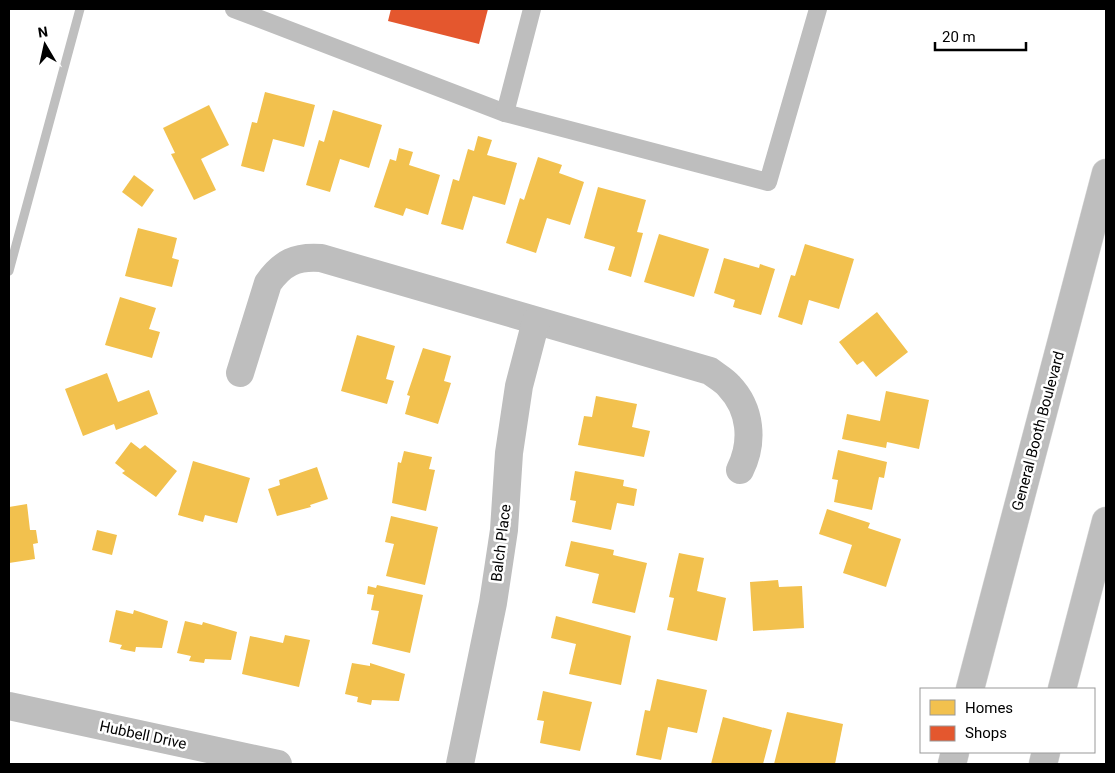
<svg xmlns="http://www.w3.org/2000/svg" width="1115" height="773" viewBox="0 0 1115 773" font-family="Roboto,sans-serif">
<style>
.homes{fill:#f2c14e}
.shops{fill:#e4572e}
.lines{fill:none;stroke-linecap:round;stroke-linejoin:round}
.stream{stroke:#bfbfbf;stroke-width:9}
.highway-casing{stroke:#dbdbdb;stroke-width:29}
.lane{stroke:#bebebe;stroke-width:18}
.street{stroke:#bebebe;stroke-width:28}
.highway{stroke:#bebebe;stroke-width:28}
.labels{text-anchor:middle;stroke-width:5;stroke-linejoin:round;paint-order:stroke}
.street-label{font-size:15px;fill:#000;stroke:#fff}
</style>
<rect width="100%" height="100%" fill="#fff"/>
<g class="homes">
<polygon points="265,92 315,105 304,147 273,139 264,172 241,166 252,122 257,123"/>
<polygon points="209,105 229,145 201,159 216,190 194,200 171,154 175,153 163,128"/>
<polygon points="333,110 382,125 369,168 340,159 330,192 306,185 319,140 324,142"/>
<polygon points="478,136 492,140 487,155 517,163 505,205 473,196 463,230 441,224 453,179 459,181 468,149 474,151"/>
<polygon points="399,148 413,152 409,165 440,175 428,215 406,208 403,216 374,207 390,159 396,161"/>
<polygon points="538,157 562,165 559,173 584,182 570,225 547,218 536,253 506,243 520,198 524,200"/>
<polygon points="134,175 154,190 142,207 122,192"/>
<polygon points="598,187 646,200 637,232 643,233 631,277 608,270 615,247 584,238"/>
<polygon points="138,228 177,238 172,258 179,260 172,287 125,276"/>
<polygon points="659,234 709,249 694,297 644,282"/>
<polygon points="805,244 854,259 839,309 809,300 802,325 778,317 791,275 795,276"/>
<polygon points="724,258 759,268 760,264 775,269 761,315 733,307 735,300 714,293"/>
<polygon points="120,297 156,308 149,329 160,332 152,358 105,345"/>
<polygon points="877,312 908,352 876,377 863,361 857,365 839,342"/>
<polygon points="357,335 395,346 386,379 394,381 387,404 341,391"/>
<polygon points="423,348 451,356 444,381 451,383 438,424 405,414 410,396 407,395"/>
<polygon points="107,373 118,402 149,390 158,414 116,430 114,424 83,436 65,389"/>
<polygon points="886,391 929,400 919,449 887,442 886,448 842,439 847,414 880,421"/>
<polygon points="596,396 637,404 632,427 650,431 644,457 578,445 584,416 592,417"/>
<polygon points="131,442 140,449 145,445 177,471 156,497 122,473 125,471 115,463"/>
<polygon points="838,450 887,462 884,478 879,477 872,510 834,502 838,480 832,479"/>
<polygon points="404,451 432,457 429,469 435,470 426,511 392,503 398,462 401,463"/>
<polygon points="193,461 250,478 237,523 205,515 203,522 178,515"/>
<polygon points="317,467 328,499 310,505 311,507 277,516 268,489 280,485 279,480"/>
<polygon points="575,471 624,480 623,486 637,489 634,506 617,503 611,530 572,522 576,501 570,500"/>
<polygon points="27,504 30,530 36,530 38,543 33,544 35,559 9,563 9,507"/>
<polygon points="827,509 870,523 868,528 901,539 886,587 843,573 852,545 819,534"/>
<polygon points="391,516 438,527 425,585 386,576 394,544 385,542"/>
<polygon points="97,530 117,535 112,555 92,550"/>
<polygon points="571,541 614,550 613,555 647,563 635,613 592,603 599,574 565,566"/>
<polygon points="679,553 704,558 697,591 726,598 717,641 667,630 674,598 669,597"/>
<polygon points="778,580 779,587 802,586 804,628 753,631 750,582"/>
<polygon points="377,585 423,595 410,653 372,644 379,611 371,610 374,595 367,594 368,586 376,588"/>
<polygon points="116,610 133,614 134,610 168,621 162,648 136,647 135,652 120,649 122,645 109,642"/>
<polygon points="556,616 631,636 621,685 569,674 576,644 551,638"/>
<polygon points="185,621 202,625 203,622 237,632 231,660 205,659 204,663 189,661 191,656 177,653"/>
<polygon points="285,635 310,640 299,687 242,674 250,636 283,643"/>
<polygon points="352,663 370,666 370,663 405,674 399,701 372,700 371,705 357,702 358,697 345,694"/>
<polygon points="657,679 707,690 697,733 668,727 661,760 636,755 645,710 650,711"/>
<polygon points="543,691 592,702 580,751 540,743 544,721 537,720"/>
<polygon points="787,712 843,724 835,764 774,764"/>
<polygon points="723,717 772,730 763,764 711,764"/>
</g>
<polygon class="shops" points="391,9 488,9 479,44 388,21"/>
<g class="lines">
<polyline class="stream" points="9,271 80,9"/>
<g class="highway-casing">
<g id="highway">
<polyline points="970,689 1106,173"/>
<polyline points="1062,689 1106,521"/>
<polyline points="952,764 955,752"/>
<polyline points="1043,764 1046,752"/>
</g>
</g>
<g class="lane">
<polyline points="234,9 505,113"/>
<polyline points="532,9 505,113 768,182 818,9"/>
</g>
<g class="street">
<path d="M 240,373 L 268,283 C 282,263 296,256 321,258 L 710,371 C 716,376 724,380 729,386 C 751,409 754,442 740,470"/>
<polyline points="9,706 278,764"/>
<polyline points="460,764 493,603 504,530 509,453 519,386 536,321"/>
</g>
<use href="#highway" class="highway"/>
</g>
<g class="labels">
<g class="street-label">
<text transform="translate(1038 431) rotate(-75)" y="5">General Booth Boulevard</text>
<text transform="translate(501 543) rotate(-83)" y="5">Balch Place</text>
<text transform="translate(143 735) rotate(12)" y="5">Hubbell Drive</text>
</g>
</g>
<rect width="1115" height="773" fill="none" stroke="#000000" stroke-width="20"/>
<rect x="920" y="688" width="175" height="65" fill="#ffffff" stroke="#999999"/>
<rect x="930" y="700" width="25" height="15" fill="#f2c14e" stroke="#999999"/>
<text x="965" y="713" font-size="15" fill="#000000">Homes</text>
<rect x="930" y="726" width="25" height="15" fill="#e4572e" stroke="#999999"/>
<text x="965" y="738" font-size="15" fill="#000000">Shops</text>
<g transform="translate(45 45) rotate(351)" stroke="#ffffff" stroke-width="4" paint-order="stroke">
<path d="M0-4L9 19L0 12L-9 19Z" fill="#000000"/>
<text y="-8" font-size="14" font-weight="bold" text-anchor="middle" fill="#000000">N</text>
</g>
<path d="M935 42v8h91v-8" fill="none" stroke="#000000" stroke-width="2.5"/>
<text x="942" y="42" font-size="15" fill="#000000" stroke="#ffffff" stroke-width="4" paint-order="stroke">20 m</text>
</svg>
